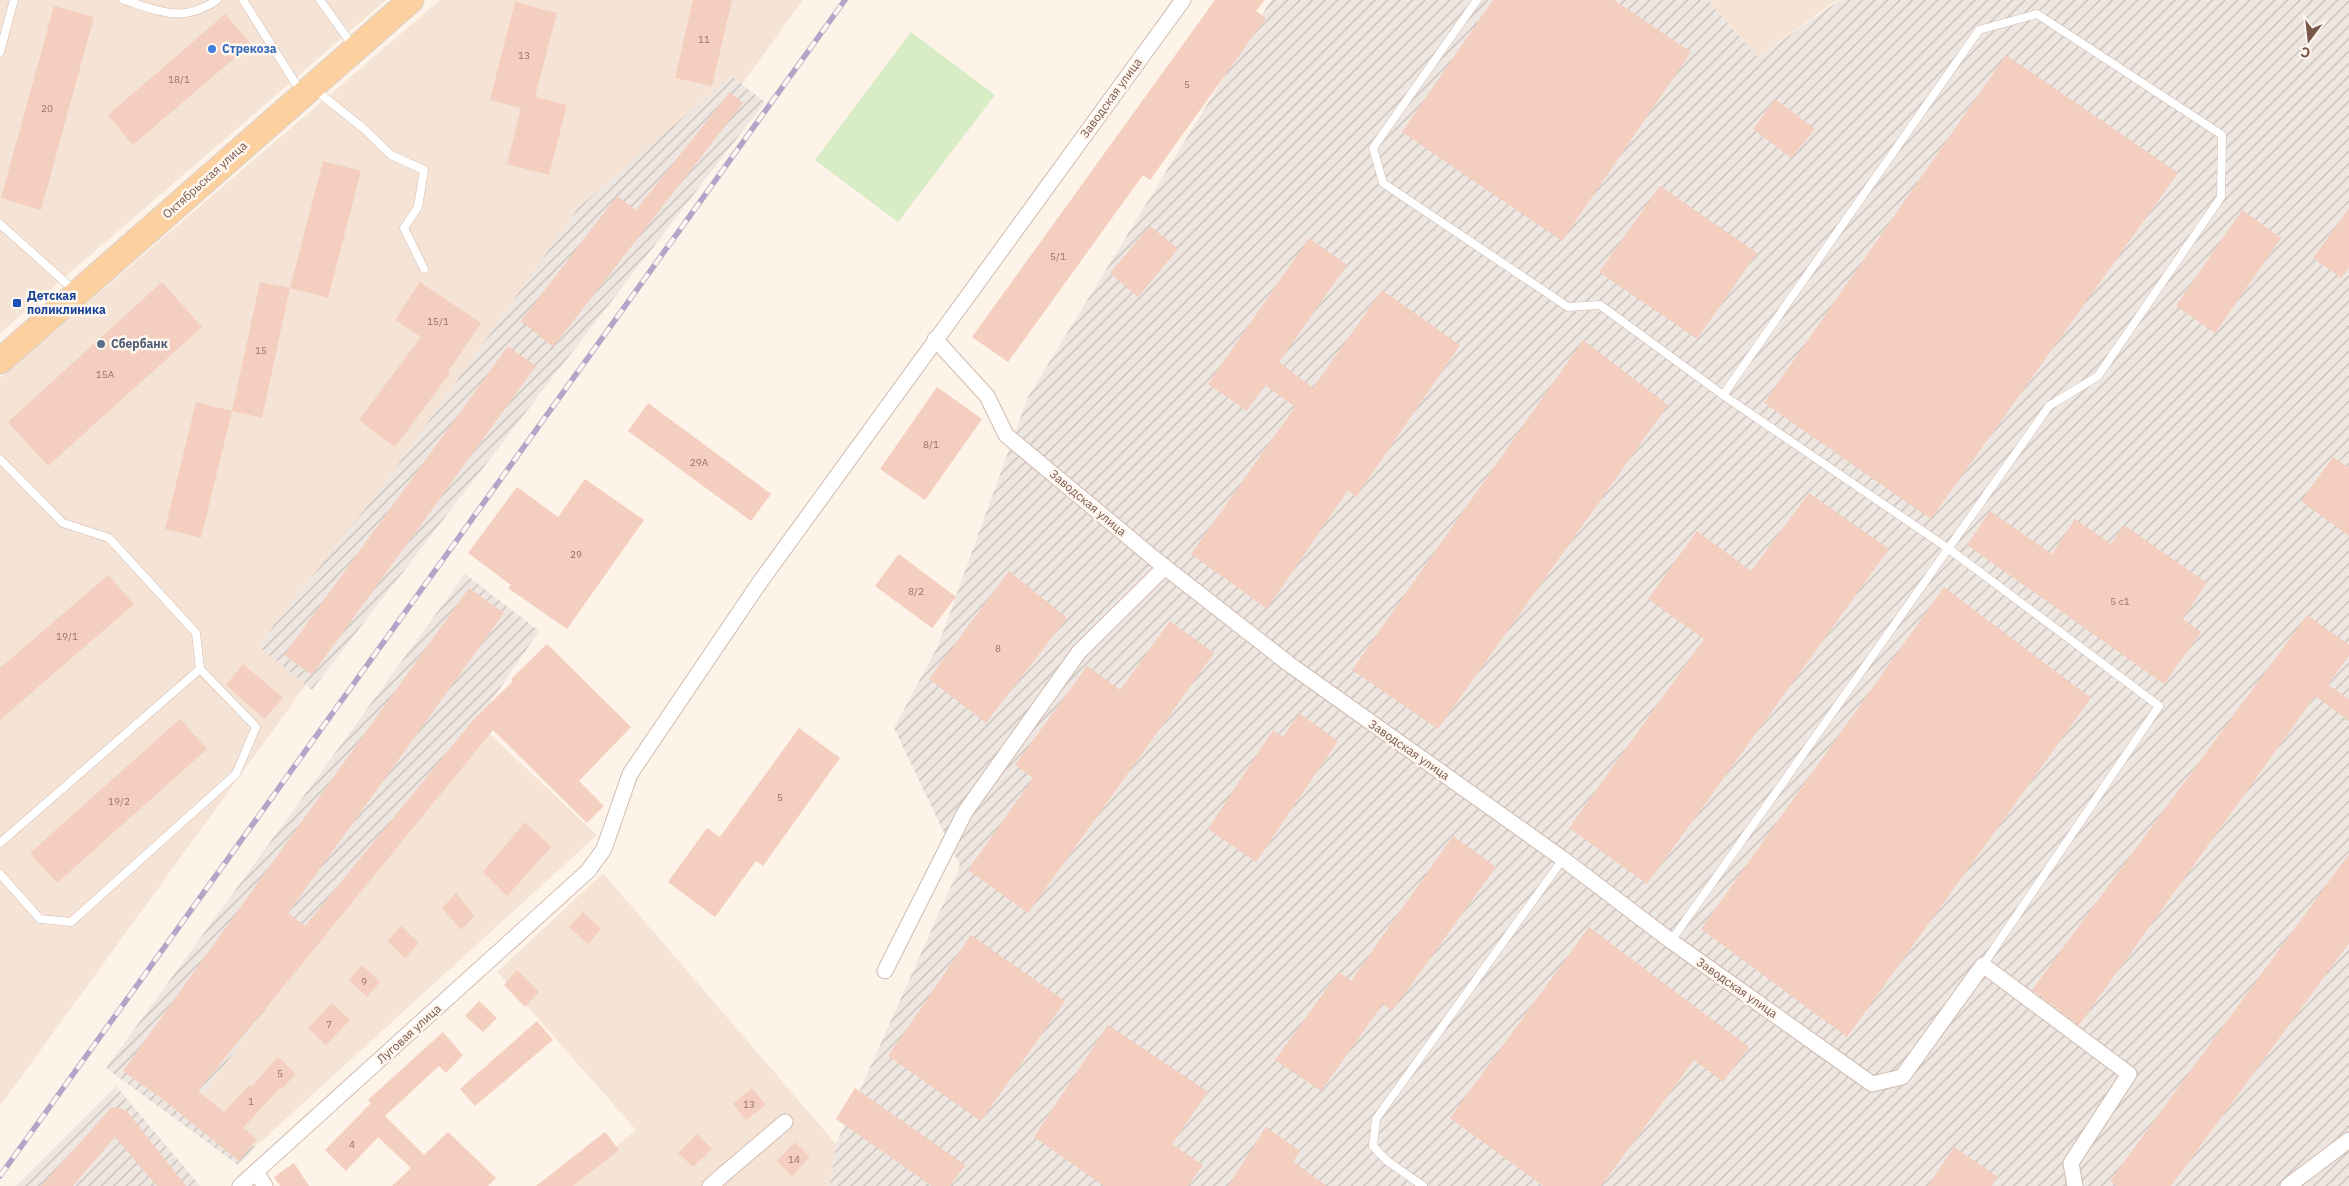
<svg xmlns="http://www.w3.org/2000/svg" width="2349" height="1186" viewBox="0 0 2349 1186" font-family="'IBM Plex Sans',sans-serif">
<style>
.residential{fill:#f5e4d6}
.industrial{fill:url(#industrial-furrows)}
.park{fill:#d8ecc5}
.building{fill:#f4cebe}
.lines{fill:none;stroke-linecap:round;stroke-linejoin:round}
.service-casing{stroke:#d2bbaf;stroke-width:9}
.minor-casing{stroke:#d2bbaf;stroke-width:17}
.primary-casing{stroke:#d9d0cc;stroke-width:27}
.service{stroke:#fff;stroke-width:8}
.minor{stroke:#fff;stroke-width:15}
.primary{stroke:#fdd19f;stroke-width:25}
.rail-casing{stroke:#b4a4c8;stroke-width:5.5}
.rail{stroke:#fff7ef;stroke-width:4;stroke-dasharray:11;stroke-linecap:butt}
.shop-dot{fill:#3f7fe0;stroke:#fff7ef;stroke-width:2}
.transit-dot{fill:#1a4fb4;stroke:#fff7ef;stroke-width:2}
.service-dot{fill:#5c6f8a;stroke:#fff7ef;stroke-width:2}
.labels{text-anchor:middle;stroke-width:5;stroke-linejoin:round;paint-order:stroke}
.number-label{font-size:10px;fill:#977467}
.shop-label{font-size:12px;font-weight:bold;fill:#366cbe;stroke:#fff7ef;text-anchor:start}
.street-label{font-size:12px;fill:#78564a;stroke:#fff7ef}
.transit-label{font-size:12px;font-weight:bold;fill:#164399;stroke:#fff7ef;text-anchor:start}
.service-label{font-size:12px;font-weight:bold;fill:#4e5e75;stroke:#fff7ef;text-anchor:start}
</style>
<defs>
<pattern id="industrial-furrows" width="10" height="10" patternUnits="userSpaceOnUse" patternTransform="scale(1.25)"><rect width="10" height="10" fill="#eee6e1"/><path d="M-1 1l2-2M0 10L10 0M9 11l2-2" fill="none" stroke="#c6bdb8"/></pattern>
</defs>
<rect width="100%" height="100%" fill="#fdf3e8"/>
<g class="residential">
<polygon points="0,0 386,0 0,333"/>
<polygon points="440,0 803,0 0,1106 0,378"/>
<polygon points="1707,0 1837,0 1758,57"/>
<polygon points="477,722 597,835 255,1147 201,1097"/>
<polygon points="603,873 836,1144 830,1186 568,1186 636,1130 497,972"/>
</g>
<g class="industrial">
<polygon points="1271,0 1707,0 1758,57 1840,0 2349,0 2349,1186 830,1186 836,1144 960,866 894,728 938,646 1028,397"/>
<polygon points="731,76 765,102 312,690 258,646 386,482 578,208"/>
<polygon points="465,574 539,631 477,722 201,1097 255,1147 238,1165 106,1068"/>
<polygon points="116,1086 200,1186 16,1186"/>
</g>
<polygon class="park" points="911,32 995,95 898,222 815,160"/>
<g class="building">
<polygon points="693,0 732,0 712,86 675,78"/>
<polygon points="1215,0 1265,0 1256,11 1266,18 1150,180 1143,175 1008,362 972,337"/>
<polygon points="1493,0 1614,0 1691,52 1562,241 1402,132"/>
<polygon points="515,2 557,13 535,97 567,105 549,175 507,164 521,108 490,100"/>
<polygon points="54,6 94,17 41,210 1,198"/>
<polygon points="225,14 251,44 133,145 108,115"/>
<polygon points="2006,55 2178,173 1931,519 1764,403"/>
<polygon points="730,92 743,103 553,347 521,321 617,196 636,210"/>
<polygon points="1775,99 1815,129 1791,158 1753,129"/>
<polygon points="323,161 361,171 328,298 290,288"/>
<polygon points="1660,186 1757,253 1697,339 1599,272"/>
<polygon points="2349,208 2349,268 2341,278 2313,258"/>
<polygon points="2242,210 2281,238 2215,333 2176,306"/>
<polygon points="1150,226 1178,249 1138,297 1110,273"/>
<polygon points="1309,238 1347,265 1279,362 1313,388 1382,290 1460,345 1356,497 1348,490 1267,609 1191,554 1295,407 1265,385 1247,411 1208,384"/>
<polygon points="162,282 202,327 48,466 8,422"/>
<polygon points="260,282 290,288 262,418 232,411"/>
<polygon points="420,282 481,323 448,372 450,373 395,447 359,420 421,337 395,320"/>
<polygon points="1583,340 1668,405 1438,729 1352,670"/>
<polygon points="508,346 536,366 312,675 284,655"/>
<polygon points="937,387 982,419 925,500 880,469"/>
<polygon points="196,402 232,411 201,538 165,529"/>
<polygon points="648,403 771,494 751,521 628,431"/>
<polygon points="2333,457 2349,468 2349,536 2301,501"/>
<polygon points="585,479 644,520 567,629 508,588 511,585 468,553 517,487 558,517"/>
<polygon points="1809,493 1889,549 1647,884 1569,828 1704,639 1648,599 1697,531 1751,571"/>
<polygon points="1990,511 2052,554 2075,519 2111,544 2124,525 2207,583 2182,619 2201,632 2164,684 1967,545"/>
<polygon points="899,554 956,597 932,628 875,586"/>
<polygon points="1009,571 1067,618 986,723 929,679"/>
<polygon points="108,575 134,604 0,720 0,668"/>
<polygon points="1944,587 2091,698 1847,1037 1701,929"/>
<polygon points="469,588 504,613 288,913 305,926 474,719 513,681 511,679 547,644 631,727 579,781 604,806 587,823 493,730 198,1091 224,1112 249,1085 251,1087 278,1057 296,1074 282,1089 280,1088 243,1128 257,1139 239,1161 161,1098 123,1071"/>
<polygon points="2307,615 2349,645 2349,655 2328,685 2349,699 2349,721 2315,696 2079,1025 2032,990"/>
<polygon points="1170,621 1214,653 1028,913 968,870 1033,778 1015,765 1087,666 1120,690"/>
<polygon points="243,664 283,698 264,719 226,685"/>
<polygon points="1299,713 1338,741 1256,862 1208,829 1273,730 1283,737"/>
<polygon points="180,719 207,749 57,883 30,853"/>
<polygon points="799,728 840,758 763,866 756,861 715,917 668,882 707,828 720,837"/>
<polygon points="525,822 551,847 507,896 483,872"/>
<polygon points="1453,836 1496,867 1392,1011 1383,1004 1321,1091 1275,1060 1339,972 1351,981"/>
<polygon points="2349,854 2349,943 2171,1186 2117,1186 2110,1181"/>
<polygon points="456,893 474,916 461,930 442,908"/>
<polygon points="583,912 601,929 588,944 569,927"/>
<polygon points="401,926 419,943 405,958 387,941"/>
<polygon points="1589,927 1749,1047 1723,1082 1694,1060 1601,1186 1543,1186 1450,1118"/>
<polygon points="971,935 1065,1001 981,1121 888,1056"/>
<polygon points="362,965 380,982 367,997 349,980"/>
<polygon points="517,970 539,992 525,1007 504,985"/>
<polygon points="479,1001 497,1018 483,1032 465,1016"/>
<polygon points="332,1003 350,1020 326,1045 308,1028"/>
<polygon points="537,1021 553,1040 475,1106 460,1089"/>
<polygon points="1108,1025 1208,1092 1172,1144 1203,1165 1188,1186 1104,1186 1034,1137"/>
<polygon points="443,1032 463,1055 446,1073 439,1066 385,1116 424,1155 448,1132 496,1178 488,1186 392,1186 411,1168 378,1137 346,1171 325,1150 371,1103 368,1100"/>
<polygon points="752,1088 766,1105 746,1120 733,1104"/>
<polygon points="855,1088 965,1165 950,1186 932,1186 836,1119"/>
<polygon points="112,1107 126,1110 186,1186 157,1186 115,1137 73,1186 41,1186"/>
<polygon points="1266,1127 1300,1151 1293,1162 1327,1186 1228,1186"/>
<polygon points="605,1132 619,1150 573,1186 536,1186"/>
<polygon points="697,1134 712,1149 693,1167 678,1153"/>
<polygon points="795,1142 810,1157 792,1176 777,1161"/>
<polygon points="1954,1147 1998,1177 1992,1186 1928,1186"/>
<polygon points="294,1163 309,1186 280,1186 274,1177"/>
</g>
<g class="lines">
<g class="service-casing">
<g id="service">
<path d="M 124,0 C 160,11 182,24 217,0"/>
<polyline points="243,0 301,92"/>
<polyline points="320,0 353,46"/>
<polyline points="1477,0 1373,148 1383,183 1568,307 1600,305 1723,395 1949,549 2159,706 1983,965"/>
<polyline points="0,52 14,0"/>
<polyline points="314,89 363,128 391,155 424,170 418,207 404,228 424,269"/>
<polyline points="0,224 75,291"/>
<polyline points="0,459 63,523 109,538 196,633 200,669 256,727 236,774 71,922 40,919 0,874"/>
<polyline points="0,843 200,669"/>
<polyline points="1671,941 2049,406 2098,376 2221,197 2222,135 2037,14 1979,30 1723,395"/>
<polyline points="1423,1186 1386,1160 1373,1146 1376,1119 1563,859"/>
</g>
</g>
<g class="minor-casing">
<g id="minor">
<polyline points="935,339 987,396 1006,435 1156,560 1289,664 1563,859 1671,941 1872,1084 1902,1077 1983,965 2129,1074 2071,1163 2075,1186"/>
<polyline points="885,971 965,812 1079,652 1165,567"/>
<polyline points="256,1172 265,1186"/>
<polyline points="240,1186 588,871 604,849 630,774 760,582 1183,0"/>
<polyline points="710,1186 785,1122"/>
<polyline points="2288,1186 2349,1140"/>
</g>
</g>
<g class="primary-casing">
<polyline id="primary" points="0,361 411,0"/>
</g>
<use href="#service" class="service"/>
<use href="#minor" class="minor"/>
<use href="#primary" class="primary"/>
<g class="rail-casing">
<polyline id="rail" points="0,1176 845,0"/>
</g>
<use href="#rail" class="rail"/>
</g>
<circle class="shop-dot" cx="212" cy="49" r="5"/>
<rect class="transit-dot" x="12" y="298" width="10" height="10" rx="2.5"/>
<circle class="service-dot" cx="101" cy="344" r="5"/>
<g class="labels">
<g class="number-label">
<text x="704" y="43">11</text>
<text x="524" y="59">13</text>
<text x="179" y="83">18/1</text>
<text x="1187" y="88">5</text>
<text x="47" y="112">20</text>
<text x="1058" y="260">5/1</text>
<text x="438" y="325">15/1</text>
<text x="261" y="354">15</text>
<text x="105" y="378">15А</text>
<text x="931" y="448">8/1</text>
<text x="699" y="466">29А</text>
<text x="576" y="558">29</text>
<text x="916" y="595">8/2</text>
<text x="2120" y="605">5 с1</text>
<text x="67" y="640">19/1</text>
<text x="998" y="652">8</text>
<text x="780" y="801">5</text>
<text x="119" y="805">19/2</text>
<text x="364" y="985">9</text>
<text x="329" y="1028">7</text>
<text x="280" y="1077">5</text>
<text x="251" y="1105">1</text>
<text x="749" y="1108">13</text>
<text x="352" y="1148">4</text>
<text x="794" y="1163">14</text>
</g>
<g class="shop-label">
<text x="222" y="53">Стрекоза</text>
</g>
<g class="street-label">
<text transform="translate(1111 98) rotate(-54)" y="4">Заводская улица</text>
<text transform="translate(205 180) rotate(-42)" y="4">Октябрьская улица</text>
<text transform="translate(1088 503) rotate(40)" y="4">Заводская улица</text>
<text transform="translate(1409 750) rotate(35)" y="4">Заводская улица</text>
<text transform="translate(1737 988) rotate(35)" y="4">Заводская улица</text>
<text transform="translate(409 1034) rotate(-42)" y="4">Луговая улица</text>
</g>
<g class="transit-label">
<text x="27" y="300">Детская<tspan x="27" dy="14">поликлиника</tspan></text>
</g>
<g class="service-label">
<text x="111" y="348">Сбербанк</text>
</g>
</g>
<g transform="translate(2309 40) rotate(195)" stroke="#fff7ef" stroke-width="4" paint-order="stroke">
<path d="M0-4L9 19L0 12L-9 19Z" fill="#78564a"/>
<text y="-8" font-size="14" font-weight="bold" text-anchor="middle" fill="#78564a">С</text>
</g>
</svg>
